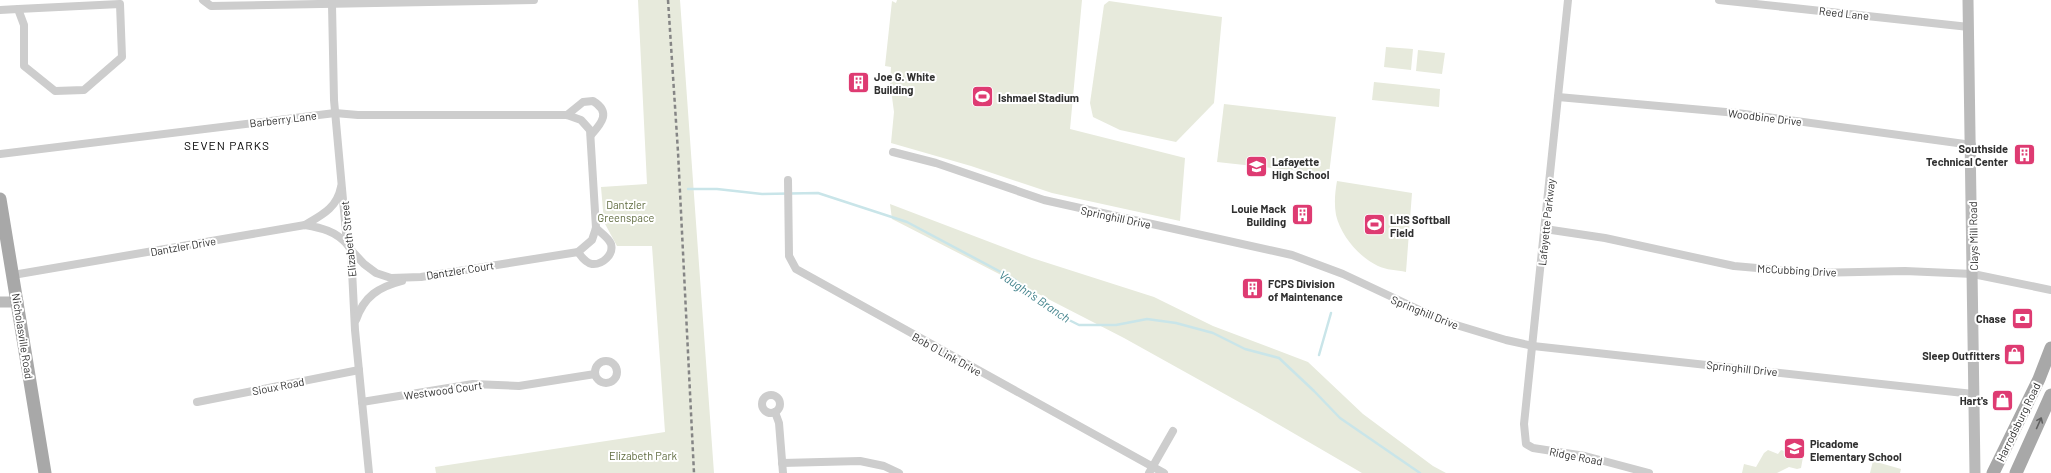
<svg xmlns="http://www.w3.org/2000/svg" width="2051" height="473" viewBox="0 0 2051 473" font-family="Barlow,sans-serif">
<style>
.green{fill:#e7eadc}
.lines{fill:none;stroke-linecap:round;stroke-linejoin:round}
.stream{stroke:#c9e5e9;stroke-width:2.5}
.street{stroke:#cdcdcd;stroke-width:8}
.secondary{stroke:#bababa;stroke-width:11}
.primary{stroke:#a8a8a8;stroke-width:13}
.rail{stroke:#858585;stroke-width:2.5;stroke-dasharray:4 3;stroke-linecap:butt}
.oneway{stroke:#606060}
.labels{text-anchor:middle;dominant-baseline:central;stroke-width:4;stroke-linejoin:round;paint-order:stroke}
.street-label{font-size:11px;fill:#303030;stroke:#fff}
.poi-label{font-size:11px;font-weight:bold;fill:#303030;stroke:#fff;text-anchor:start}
.park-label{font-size:11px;fill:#5f6b3f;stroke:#fff}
.neighbourhood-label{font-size:12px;letter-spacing:1px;fill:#000;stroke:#fff}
.water-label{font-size:12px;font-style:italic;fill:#3f808a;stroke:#fff}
</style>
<rect width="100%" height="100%" fill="#fff"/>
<g class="green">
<path d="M638 0H680L714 473H436L435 467 665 432 652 246H617L604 222 601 187 647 184Z"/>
<path d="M897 0H1082L1070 129 1185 158 1180 221 1052 193 971 166 891 143 894 112 890 82 891 67 885 66 892 1 896 3Z"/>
<path d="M1109 1 1222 17 1214 103 1176 142 1120 130 1093 117 1090 103 1104 5Z"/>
<path d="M1386 47 1413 49 1411 70 1384 67Z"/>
<path d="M1418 50 1445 53 1442 74 1416 71Z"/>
<path d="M1374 82 1440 89 1439 107 1372 100Z"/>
<path d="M1224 104 1336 117 1329 174 1217 162Z"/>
<path d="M1337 181 1412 193 1406 272C1397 270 1386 270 1378 266 1359 257 1341 236 1336 215 1334 204 1335 192 1337 181Z"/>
<path d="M890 204 1032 258 1154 297 1213 326 1308 362 1363 414 1433 466 1446 473H1362L1257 412 1124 338 892 219Z"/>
<path d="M1768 450 1778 454 1781 450 1803 457 1801 468 1797 469 1789 467 1777 473H1742L1744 464 1756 467 1764 453Z"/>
<path d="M1873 461 1901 469 1900 473H1870Z"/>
</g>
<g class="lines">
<g class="stream">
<path d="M688 189H717L762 194 818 193 907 222 1014 279 1059 315 1079 325H1116L1147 319 1176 323 1213 333 1245 349 1279 358 1314 391 1340 418 1420 473"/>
<path d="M1319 355 1331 313"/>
</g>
<g class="street">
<path d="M203 0 211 6 534 0"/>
<path d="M1568 0 1524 424 1526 444 1533 448 1585 456 1649 473"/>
<path d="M1719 0 1969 27"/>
<path d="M120 4 122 57 84 90 55 91 24 66V25L18 9Z"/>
<path d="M332 5 334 100 347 244 351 250 355 330 369 473"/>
<path d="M0 10 18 9"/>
<path d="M1558 97 1737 113 1972 145"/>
<path d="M567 115 583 102 593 101C611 112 602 123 591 135"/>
<path d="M893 152 936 163 1044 200 1292 255 1343 274 1443 321 1506 340 1533 346 1973 394"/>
<path d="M0 154 335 113 358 115H567L581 120 590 130 596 228 592 240 578 252 421 277 391 278 376 273 364 264 351 250"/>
<path d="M788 180 789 256 796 269 1164 473"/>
<path d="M305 225C322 215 337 208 341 187"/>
<path d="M1545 229 1605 238 1734 266 1813 273 1905 271 1973 274 2051 290"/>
<path d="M578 252C581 256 585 263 592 264 602 265 614 255 611 244 609 238 601 233 596 228"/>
<path d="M13 275 305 225C322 228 335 231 347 244"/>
<path d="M356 320C364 296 379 287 402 281"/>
<circle cx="606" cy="372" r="11"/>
<circle cx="771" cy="404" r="9"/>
<path d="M197 402 359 370"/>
<path d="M362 402 473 384 519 386 595 374"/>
<path d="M775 412 779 423 783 473"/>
<path d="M782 463 860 461 884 466 899 473"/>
<path d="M1149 473 1173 431"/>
</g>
<g class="secondary">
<path d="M1968 0 1975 473"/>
<path d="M0 302H18"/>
</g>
<g class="primary">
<path d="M0 199 45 473"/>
<path d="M1993 473 2039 379 2051 348"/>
<path d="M2016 473 2051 395"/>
</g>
<path class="rail" d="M668 0 678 152 694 473"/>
</g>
<defs><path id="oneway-shaft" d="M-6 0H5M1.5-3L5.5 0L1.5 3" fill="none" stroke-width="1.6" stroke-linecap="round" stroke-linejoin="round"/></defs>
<use class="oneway" href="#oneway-shaft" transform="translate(2039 423) rotate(-66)"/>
<defs>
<symbol id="building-square" viewBox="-11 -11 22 22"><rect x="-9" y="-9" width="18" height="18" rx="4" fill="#de3b72" stroke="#fff"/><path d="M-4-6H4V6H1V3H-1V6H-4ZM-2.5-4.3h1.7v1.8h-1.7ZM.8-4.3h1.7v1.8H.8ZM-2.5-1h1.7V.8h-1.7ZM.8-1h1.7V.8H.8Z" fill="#fff"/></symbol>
<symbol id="stadium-square" viewBox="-11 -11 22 22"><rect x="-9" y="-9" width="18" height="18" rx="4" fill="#de3b72" stroke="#fff"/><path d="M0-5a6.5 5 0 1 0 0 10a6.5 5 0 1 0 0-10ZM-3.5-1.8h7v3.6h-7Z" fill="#fff"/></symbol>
<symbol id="school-square" viewBox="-11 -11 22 22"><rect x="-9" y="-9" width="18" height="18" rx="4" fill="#de3b72" stroke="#fff"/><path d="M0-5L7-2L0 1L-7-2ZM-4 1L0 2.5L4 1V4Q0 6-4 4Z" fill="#fff"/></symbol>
<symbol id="bank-square" viewBox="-11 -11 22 22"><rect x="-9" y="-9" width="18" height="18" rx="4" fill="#de3b72" stroke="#fff"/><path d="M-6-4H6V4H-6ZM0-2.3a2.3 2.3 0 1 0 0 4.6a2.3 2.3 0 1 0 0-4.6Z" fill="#fff"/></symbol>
<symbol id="shop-square" viewBox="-11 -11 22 22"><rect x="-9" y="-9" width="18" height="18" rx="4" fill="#de3b72" stroke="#fff"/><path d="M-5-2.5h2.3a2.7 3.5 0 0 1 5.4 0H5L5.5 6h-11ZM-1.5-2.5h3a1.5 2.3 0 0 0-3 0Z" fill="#fff"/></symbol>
</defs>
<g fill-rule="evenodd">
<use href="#building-square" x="846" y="70" width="25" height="25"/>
<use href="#stadium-square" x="970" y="84" width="25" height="25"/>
<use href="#building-square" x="2012" y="142" width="25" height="25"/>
<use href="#school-square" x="1244" y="154" width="25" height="25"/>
<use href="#building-square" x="1290" y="202" width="25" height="25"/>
<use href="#stadium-square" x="1362" y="212" width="25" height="25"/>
<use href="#building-square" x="1240" y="276" width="25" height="25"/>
<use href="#bank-square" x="2010" y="306" width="25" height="25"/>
<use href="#shop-square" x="2002" y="342" width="25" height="25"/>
<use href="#shop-square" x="1990" y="388" width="25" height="25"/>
<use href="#school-square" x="1782" y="436" width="25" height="25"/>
</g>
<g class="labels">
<g class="street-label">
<text transform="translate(1844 13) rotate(6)">Reed Lane</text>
<text transform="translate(1765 117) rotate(7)">Woodbine Drive</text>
<text transform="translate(283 119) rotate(-7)">Barberry Lane</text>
<text transform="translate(1116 217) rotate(12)">Springhill Drive</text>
<text transform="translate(1546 222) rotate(-84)">Lafayette Parkway</text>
<text transform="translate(1973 236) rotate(-91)">Clays Mill Road</text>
<text transform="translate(348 239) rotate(-96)">Elizabeth Street</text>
<text transform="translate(183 246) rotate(-10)">Dantzler Drive</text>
<text transform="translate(460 270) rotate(-9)">Dantzler Court</text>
<text transform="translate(1797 270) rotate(3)">McCubbing Drive</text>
<text transform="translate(1425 312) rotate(22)">Springhill Drive</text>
<text transform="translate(23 336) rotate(81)">Nicholasville Road</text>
<text transform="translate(947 354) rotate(29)">Bob O Link Drive</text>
<text transform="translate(1742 368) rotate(6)">Springhill Drive</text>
<text transform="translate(278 386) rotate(-11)">Sioux Road</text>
<text transform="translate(443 390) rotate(-8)">Westwood Court</text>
<text transform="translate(2018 422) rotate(-64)">Harrodsburg Road</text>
<text transform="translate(1576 456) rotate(11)">Ridge Road</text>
</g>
<g class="poi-label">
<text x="874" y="76">Joe G. White<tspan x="874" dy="13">Building</tspan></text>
<text x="998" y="97">Ishmael Stadium</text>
<text x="2008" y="148" text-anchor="end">Southside<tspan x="2008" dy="13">Technical Center</tspan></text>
<text x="1272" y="161">Lafayette<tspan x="1272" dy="13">High School</tspan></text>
<text x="1286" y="208" text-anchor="end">Louie Mack<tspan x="1286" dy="13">Building</tspan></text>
<text x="1390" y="219">LHS Softball<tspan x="1390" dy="13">Field</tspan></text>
<text x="1268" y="283">FCPS Division<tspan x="1268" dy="13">of Maintenance</tspan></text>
<text x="2006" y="318" text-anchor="end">Chase</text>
<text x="2000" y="355" text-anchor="end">Sleep Outfitters</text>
<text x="1988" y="400" text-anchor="end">Hart's</text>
<text x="1810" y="443">Picadome<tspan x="1810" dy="13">Elementary School</tspan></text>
</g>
<g class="park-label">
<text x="626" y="204">Dantzler<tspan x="626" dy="13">Greenspace</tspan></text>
<text x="643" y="455">Elizabeth Park</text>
</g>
<g class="neighbourhood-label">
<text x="227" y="145">SEVEN PARKS</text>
</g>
<g class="water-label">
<text transform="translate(1035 296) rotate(34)">Vaughn's Branch</text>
</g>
</g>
</svg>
